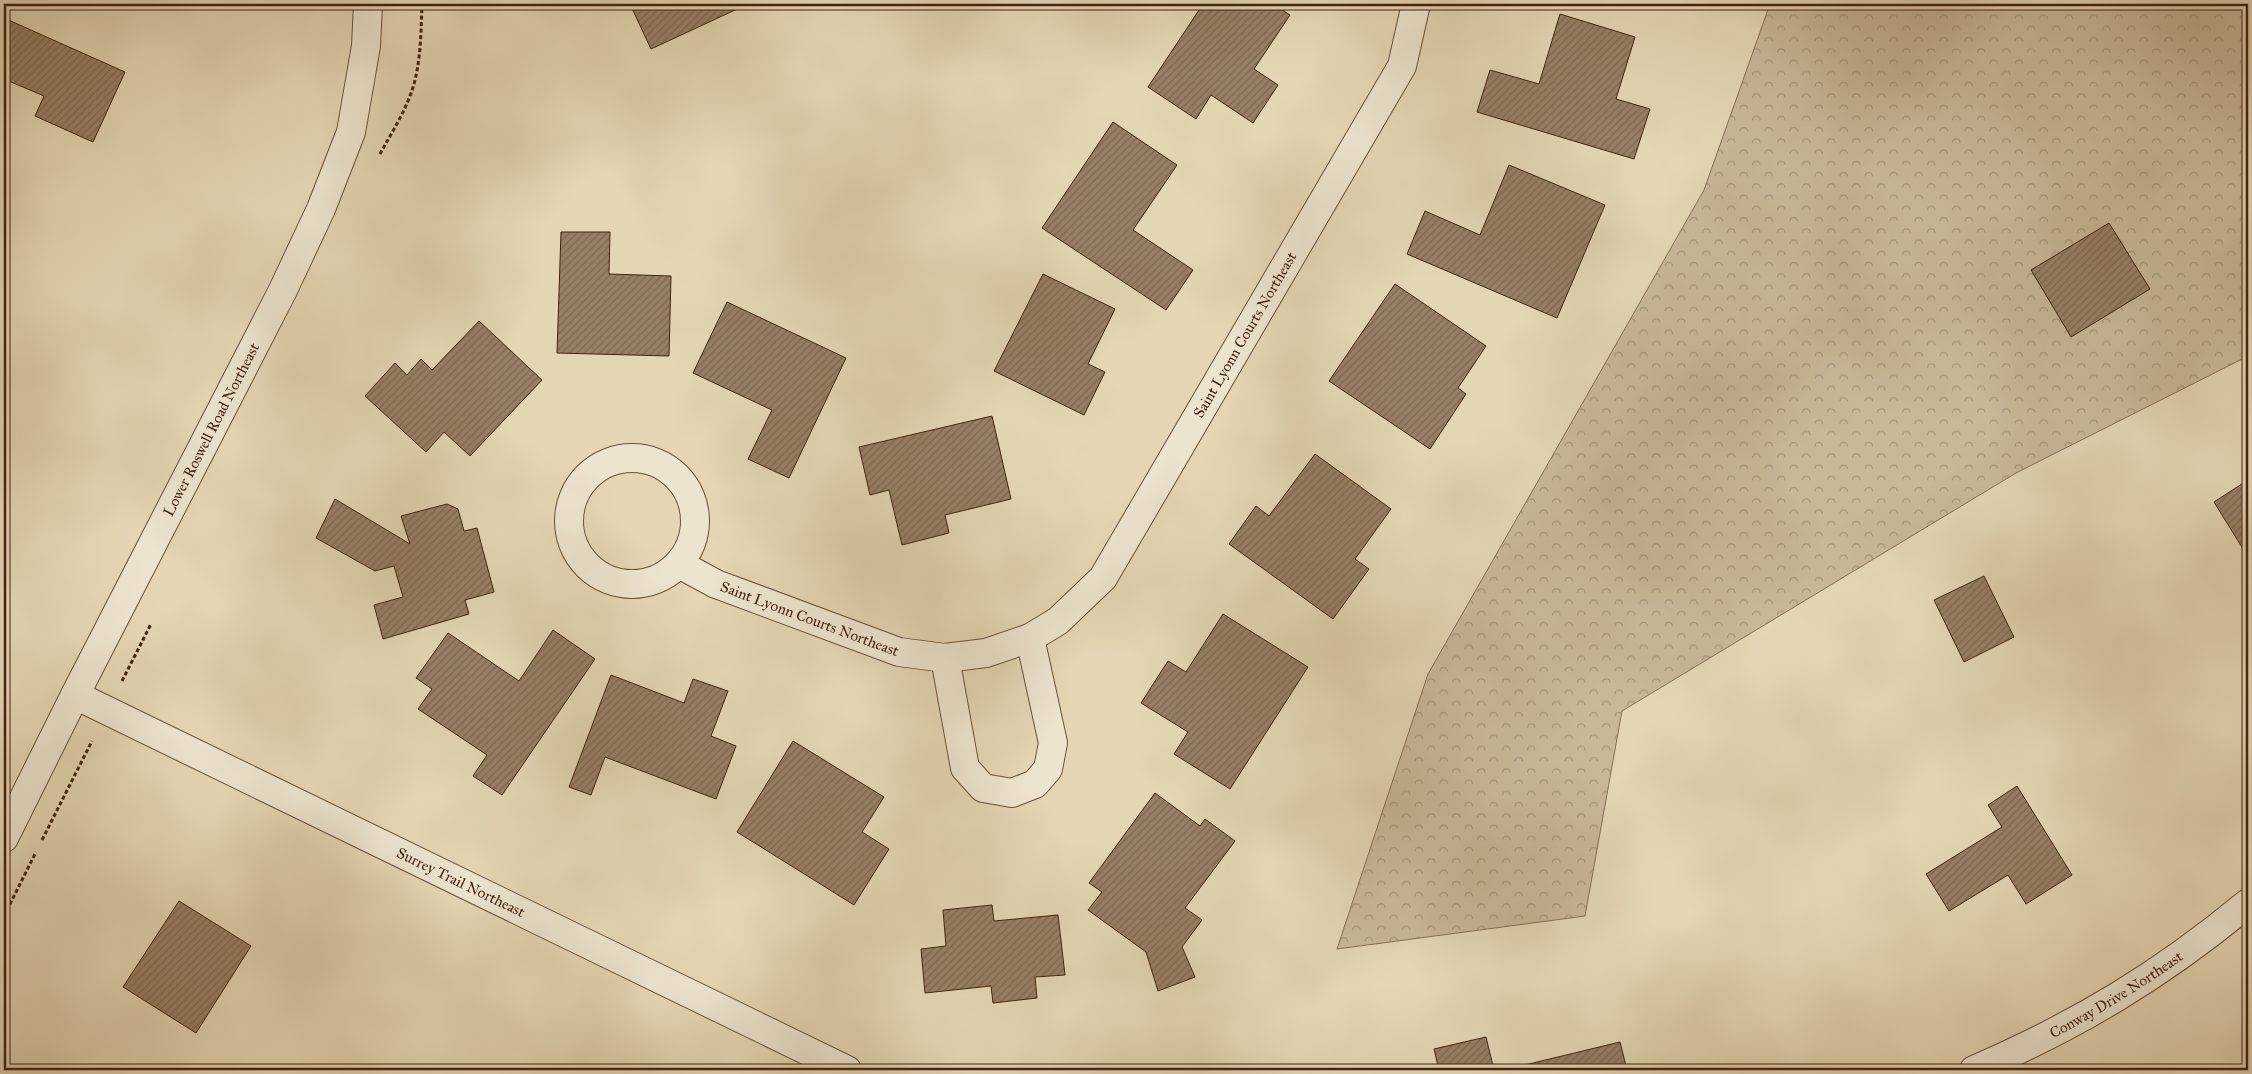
<svg xmlns="http://www.w3.org/2000/svg" width="2252" height="1074" viewBox="0 0 2252 1074" font-family="'IM FELL Great Primer',serif">
<style>
.forest{fill:url(#forest-crowns);stroke:#846e53}
.building{fill:url(#building-hatch);stroke:#41230e}
.lines{fill:none;stroke-linecap:round;stroke-linejoin:round}
.minor-casing{stroke:#6a5038;stroke-width:30}
.path{stroke:#41230e;stroke-width:3;stroke-dasharray:4 2.5;stroke-linecap:butt}
.minor{stroke:#ede4ce;stroke-width:28}
.labels{text-anchor:middle;dominant-baseline:central;stroke-width:4.5;stroke-linejoin:round;paint-order:stroke}
.street-label{font-size:15px;fill:#41230e;stroke:#ede4ce}
</style>
<defs>
<pattern id="forest-crowns" width="20" height="18" patternUnits="userSpaceOnUse" patternTransform="scale(1.25)"><rect width="20" height="18" fill="#c8b898"/><path d="M2 6a3 3 0 1 1 6 0M12 15a3 3 0 1 1 6 0" fill="none" stroke="#a4957a"/></pattern>
<pattern id="building-hatch" width="6" height="6" patternUnits="userSpaceOnUse" patternTransform="scale(1.25)"><rect width="6" height="6" fill="#968064"/><path d="M-1 1l2-2M0 6l6-6M5 7l2-2" fill="none" stroke="#7c6851"/></pattern>
</defs>
<rect width="100%" height="100%" fill="#e4d6b4"/>
<filter id="stains"><feTurbulence type="fractalNoise" baseFrequency=".004" numOctaves="4"/><feColorMatrix values="0 0 0 0 .2 0 0 0 0 .09 0 0 0 0 .02 0 0 0 .5 -.17"/></filter>
<radialGradient id="worn" r=".72"><stop offset=".6" stop-color="#630" stop-opacity="0"/><stop offset="1" stop-color="#630" stop-opacity=".3"/></radialGradient>
<path class="forest" d="M1770 4H2248V356L2016 473 1622 711 1585 916 1337 949 1428 674 1704 190Z"/>
<g class="building">
<path d="M630 4H748L651 49Z"/>
<path d="M1203 4H1273L1290 15 1254 69 1278 85 1253 123 1211 95 1196 119 1148 87Z"/>
<path d="M1560 14 1635 37 1616 99 1650 109 1634 159 1477 112 1490 70 1539 84Z"/>
<path d="M4 18 125 72 93 142 35 116 44 96 4 79Z"/>
<path d="M1113 122 1177 165 1133 230 1193 270 1166 310 1042 228Z"/>
<path d="M1509 165 1605 205 1557 318 1407 254 1425 211 1480 235Z"/>
<path d="M2109 223 2150 289 2071 337 2031 270Z"/>
<path d="M561 232H610L609 274 671 276 669 356 557 353Z"/>
<path d="M1043 274 1115 309 1088 364 1105 372 1084 415 994 371Z"/>
<path d="M1395 284 1486 346 1458 388 1466 394 1430 449 1329 381Z"/>
<path d="M727 302 846 358 789 478 748 459 772 410 693 373Z"/>
<path d="M479 321 542 380 470 456 444 432 426 452 365 396 395 363 407 375 421 359 432 370Z"/>
<path d="M992 416 1011 499 945 515 949 533 902 545 889 490 870 495 859 447Z"/>
<path d="M1315 454 1391 509 1355 559 1369 569 1333 619 1229 544 1256 506 1269 516Z"/>
<path d="M2248 480V557L2214 502Z"/>
<path d="M335 499 410 544 401 516 447 504 458 509 464 531 477 528 494 592 465 600 469 614 383 639 374 605 403 597 394 566 375 571 316 538Z"/>
<path d="M1984 576 2014 637 1964 662 1934 600Z"/>
<path d="M1223 614 1308 667 1230 789 1174 754 1188 732 1141 703 1168 661 1186 672Z"/>
<path d="M553 630 595 659 502 795 473 776 487 755 418 709 432 689 416 678 448 633 519 681Z"/>
<path d="M611 675 684 703 693 679 728 691 711 736 736 746 716 799 605 757 591 795 569 787Z"/>
<path d="M793 741 884 797 862 832 889 849 854 905 737 832Z"/>
<path d="M2017 786 2072 875 2026 904 2008 875 1949 911 1926 874 2002 827 1988 805Z"/>
<path d="M1155 793 1200 826 1205 819 1235 841 1185 908 1202 920 1182 947 1195 977 1158 991 1146 952 1088 910 1102 892 1089 883Z"/>
<path d="M179 901 251 946 196 1033 123 987Z"/>
<path d="M992 905 994 921 1058 915 1065 975 1035 977 1037 998 993 1003 991 986 925 993 921 949 946 946 943 910Z"/>
<path d="M1486 1037 1494 1070H1439L1434 1049Z"/>
<path d="M1620 1042 1627 1070H1504Z"/>
</g>
<g class="lines">
<defs>
<g id="minor">
<circle cx="632" cy="521" r="63"/>
<path id="s1" d="M679 564 716 584 899 652 945 658 986 653 1030 638 1058 621 1103 578 1402 66 1416 4"/>
<path d="M945 658 965 768 983 788 1012 793 1035 784 1048 769 1053 743 1030 638"/>
<path id="s2" d="M75 695 847 1070"/>
<path id="s3" d="M4 838 75 695 283 290 321 209 351 132 366 46 368 4"/>
<path id="s4" d="M1974 1070C2078 1025 2161 975 2248 903"/>
</g>
</defs>
<use href="#minor" class="minor-casing"/>
<g class="path">
<path d="M380 154C392 132 407 109 414 84 421 58 421 31 422 4"/>
<path d="M122 681 151 624"/>
<path d="M42 840 92 741"/>
<path d="M4 916 36 852"/>
</g>
<use href="#minor" class="minor"/>
</g>
<g class="labels">
<g class="street-label">
<text stroke="none"><textPath href="#s1" startOffset="748">Saint Lyonn Courts Northeast</textPath></text>
<text stroke="none"><textPath href="#s3" startOffset="458">Lower Roswell Road Northeast</textPath></text>
<text stroke="none"><textPath href="#s1" startOffset="142">Saint Lyonn Courts Northeast</textPath></text>
<text stroke="none"><textPath href="#s2" startOffset="429">Surrey Trail Northeast</textPath></text>
<text stroke="none"><textPath href="#s4" startOffset="161">Conway Drive Northeast</textPath></text>
</g>
</g>
<rect width="2252" height="1074" fill="none" stroke="#e4d6b4" stroke-width="20"/>
<rect x="5" y="5" width="2242" height="1064" fill="none" stroke="#41230e" stroke-width="2.5"/>
<rect x="10" y="10" width="2232" height="1054" fill="none" stroke="#41230e"/>
<rect width="100%" height="100%" filter="url(#stains)"/>
<rect width="100%" height="100%" fill="url(#worn)"/>
</svg>
